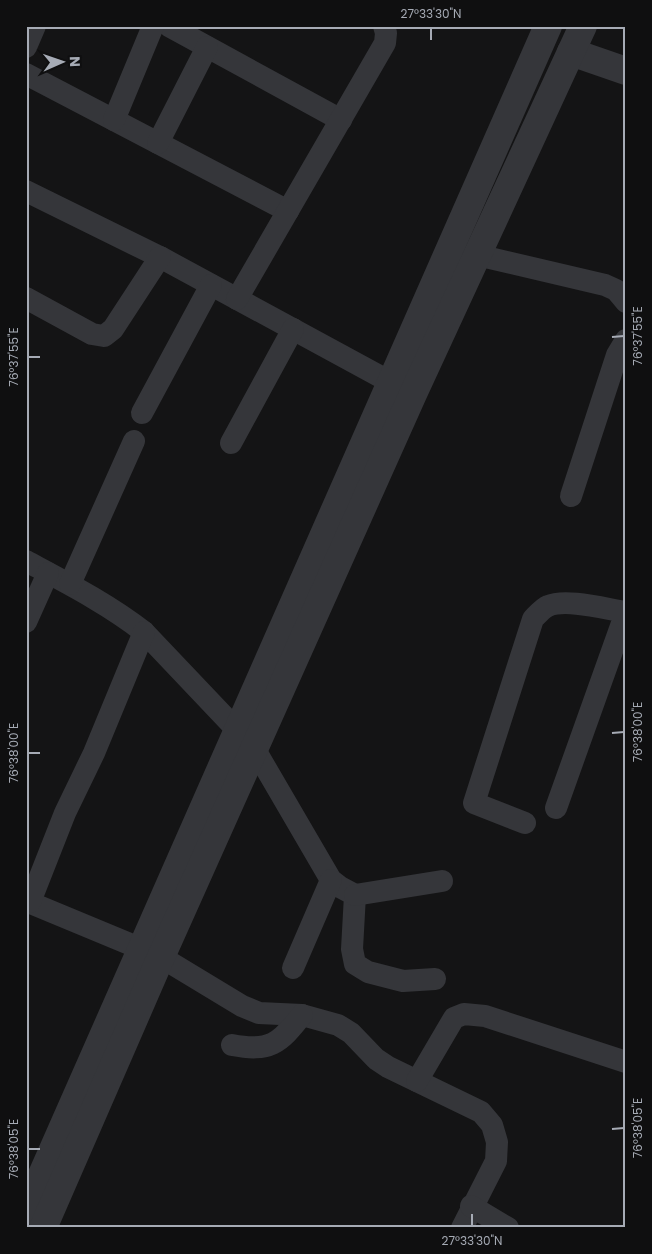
<svg xmlns="http://www.w3.org/2000/svg" width="652" height="1254" viewBox="0 0 652 1254" font-family="Poppins,sans-serif">
<style>
.lines{fill:none;stroke-linecap:round;stroke-linejoin:round}
.minor{stroke:#35363a;stroke-width:22}
.tertiary{stroke:#35363a;stroke-width:28}
.ticks{fill:none;stroke:#a6abb5;stroke-width:2}
.neatline{fill:none;stroke:#a6abb5;stroke-width:2}
.ticks-label{font-size:12px;text-anchor:middle;fill:#a6abb5}
</style>
<rect width="100%" height="100%" fill="#141415"/>
<g class="lines">
<g class="minor">
<path d="M169 26 341 120"/>
<path d="M26 47 35 26"/>
<path d="M26 74 288 211"/>
<path d="M114 120 153 26"/>
<path d="M158 143 207 47"/>
<path d="M26 191 160 257 405 390"/>
<path d="M477 255 605 285 616 290 626 302"/>
<path d="M26 298 92 334 104 336 113 329 160 257"/>
<path d="M237 299 385 43 386 33 384 26"/>
<path d="M142 413 211 285"/>
<path d="M231 443 293 329"/>
<path d="M571 496 617 355 626 340"/>
<path d="M26 561C67 583 108 604 144 632L254 748 331 880 340 887 355 895 352 949 355 964 368 972 403 981 435 979"/>
<path d="M70 584 134 441"/>
<path d="M26 622 48 573"/>
<path d="M525 823 474 803 533 619C537 615 543 608 548 606 566 598 606 609 626 612L556 808"/>
<path d="M355 895 442 881"/>
<path d="M26 901 161 957 242 1006 259 1013 302 1015 338 1025 351 1033 376 1059 388 1067 481 1112 492 1125 497 1142 496 1161 462 1228"/>
<path d="M30 902 65 813 94 753 144 632"/>
<path d="M293 968 331 880"/>
<path d="M232 1045C270 1052 279 1044 302 1015"/>
<path d="M417 1081 454 1018 464 1014 485 1016 626 1062"/>
<path d="M471 1206 508 1228"/>
</g>
<g class="tertiary">
<path d="M571 52 626 71"/>
<path d="M26 1211 548 26"/>
<path d="M43 1228 161 957 413 394 583 26"/>
</g>
</g>
<path class="ticks" d="M431 28V40M612 337 624 336M28 357H40M612 733 624 732M28 753H40M612 1129 624 1128M28 1149H40M472 1214V1226"/>
<rect width="652" height="1254" fill="none" stroke="#0f0f10" stroke-width="55"/>
<g transform="translate(62 62) rotate(88)" stroke="#0f0f10" stroke-width="4" paint-order="stroke">
<path d="M0-4L9 19L0 12L-9 19Z" fill="#a6abb5"/>
<text y="-8" font-size="14" font-weight="bold" text-anchor="middle" fill="#a6abb5">N</text>
</g>
<rect x="28" y="28" width="596" height="1198" class="neatline"/>
<g class="ticks-label">
<text x="431" y="18">27°33'30"N</text>
<text transform="translate(638 336) rotate(-90)" y="4">76°37'55"E</text>
<text transform="translate(14 357) rotate(-90)" y="4">76°37'55"E</text>
<text transform="translate(638 732) rotate(-90)" y="4">76°38'00"E</text>
<text transform="translate(14 753) rotate(-90)" y="4">76°38'00"E</text>
<text transform="translate(638 1128) rotate(-90)" y="4">76°38'05"E</text>
<text transform="translate(14 1149) rotate(-90)" y="4">76°38'05"E</text>
<text x="472" y="1245">27°33'30"N</text>
</g>
</svg>
